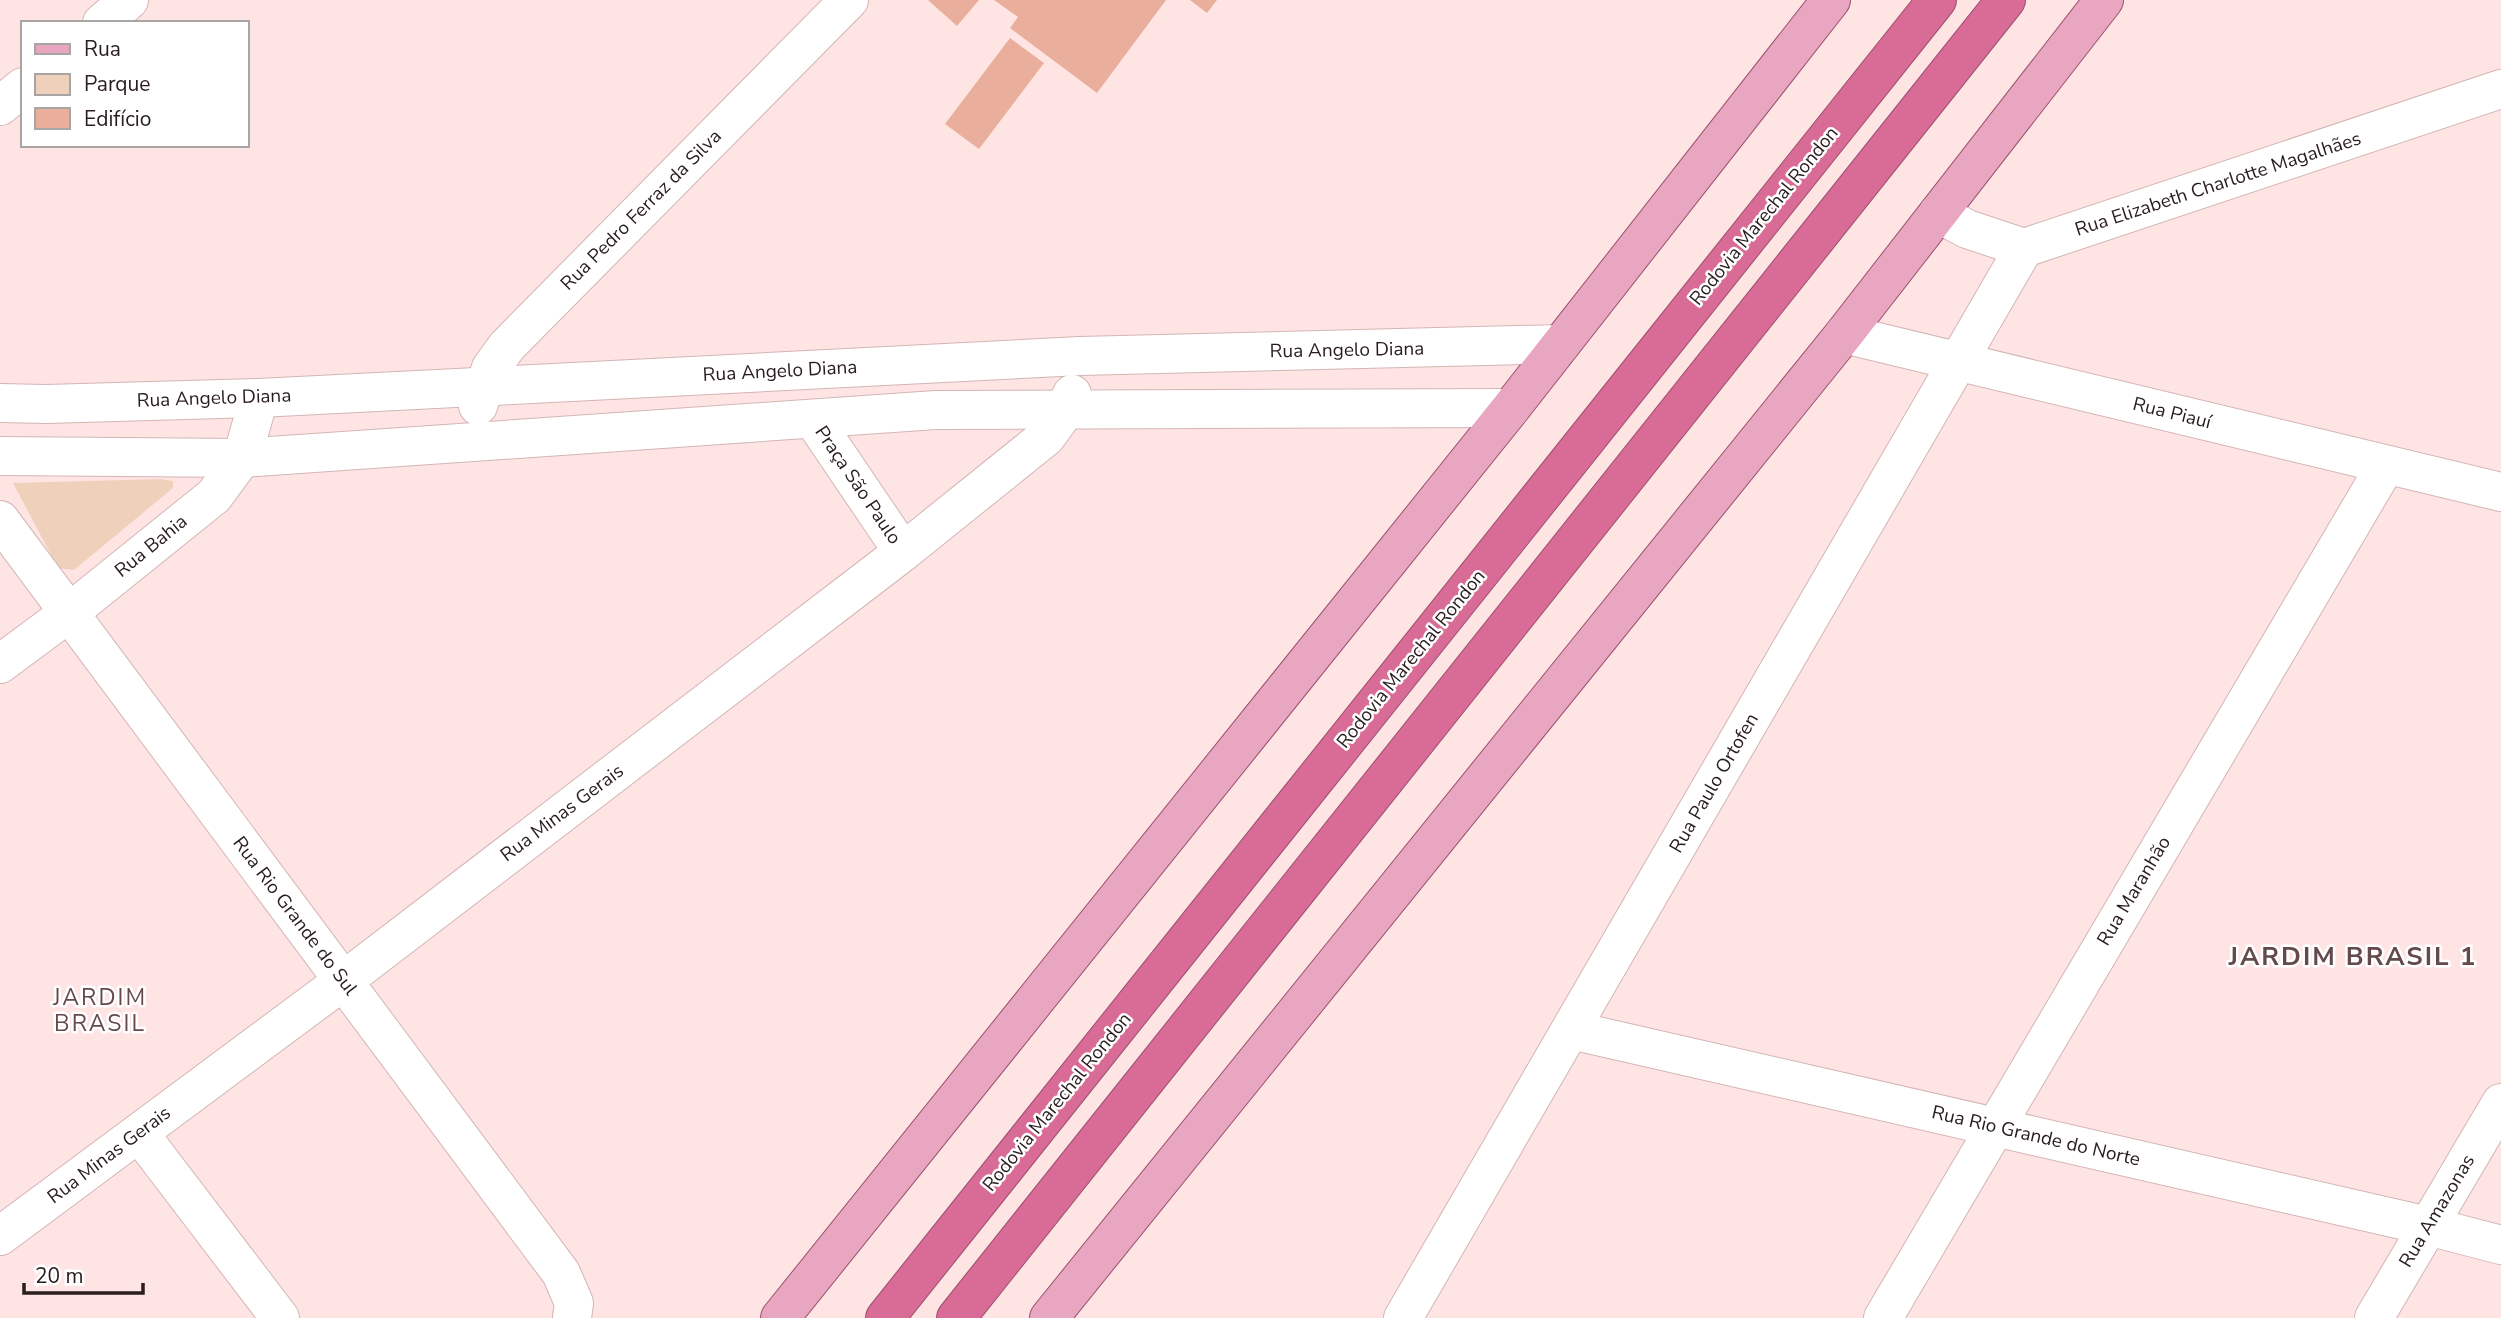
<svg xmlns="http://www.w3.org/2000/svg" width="2501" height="1318" viewBox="0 0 2501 1318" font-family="'Nunito Sans',sans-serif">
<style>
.green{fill:#efd1bb}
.building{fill:#e9ae9c}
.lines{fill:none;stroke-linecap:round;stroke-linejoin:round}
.minor-casing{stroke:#d4b5b5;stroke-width:40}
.major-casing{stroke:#9b506d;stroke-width:40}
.highway-casing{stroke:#9b506d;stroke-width:40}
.minor{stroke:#fff;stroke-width:38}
.major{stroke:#e8a6c1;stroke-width:38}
.highway{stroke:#d96b97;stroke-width:38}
.labels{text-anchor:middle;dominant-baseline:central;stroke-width:5;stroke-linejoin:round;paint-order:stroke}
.street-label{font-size:19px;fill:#291d1e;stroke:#fff}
.quarter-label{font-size:23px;letter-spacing:2px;fill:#654a4b;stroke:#fff}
.district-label{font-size:26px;font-weight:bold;letter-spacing:2px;fill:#654a4b;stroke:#fff}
</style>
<rect width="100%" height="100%" fill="#ffe4e4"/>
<path class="green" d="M161 479 173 481V488L74 570 58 568 13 483Z"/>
<g class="building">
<path d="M928 0H979L957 26Z"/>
<path d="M994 0H1166L1097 93 1010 28 1018 17Z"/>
<path d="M1190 0H1217L1207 13Z"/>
<path d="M1010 38 1044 63 979 149 945 124Z"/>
</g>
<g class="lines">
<defs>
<g id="minor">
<path d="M102 23 129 0"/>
<path d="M0 106 23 87"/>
<path d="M1938 213 1967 229 2024 248 2501 89"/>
<path d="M1844 334 2501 492"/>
<path d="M0 403 46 404 259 398 1080 356 1561 344"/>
<path d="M478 406 491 368 507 346 849 0"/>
<path d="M813 419 903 552"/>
<path d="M0 456 242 458 936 410 1511 408"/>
<path d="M0 520 561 1273 574 1303 572 1318"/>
<path d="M0 664 70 612 214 496 242 458 259 398"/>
<path d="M1571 1030 2428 1226 2501 1245"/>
<path d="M139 1133 280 1318"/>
<path d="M0 1236 343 981 903 552 1046 437 1065 411 1072 394"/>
<path d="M1403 1318 2024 248"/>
<path d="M1883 1318 2386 465"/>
<path d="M2374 1318 2501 1103"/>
</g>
<g id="major">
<path d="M780 1318 1511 408 1831 0"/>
<path d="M1049 1318 1844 334 2104 0"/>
</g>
<g id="highway">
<path d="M885 1318 1937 0"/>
<path d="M956 1318 2006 0"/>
</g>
</defs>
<use href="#minor" class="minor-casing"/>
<use href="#major" class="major-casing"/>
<use href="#highway" class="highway-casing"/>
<use href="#minor" class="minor"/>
<use href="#major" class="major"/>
<use href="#highway" class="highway"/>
</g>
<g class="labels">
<g class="street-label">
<text transform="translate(2218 184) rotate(-18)">Rua Elizabeth Charlotte Magalhães</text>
<text transform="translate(641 210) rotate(-45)">Rua Pedro Ferraz da Silva</text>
<text transform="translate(1764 216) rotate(-51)">Rodovia Marechal Rondon</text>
<text transform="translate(1347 350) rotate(-1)">Rua Angelo Diana</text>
<text transform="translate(780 371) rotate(-3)">Rua Angelo Diana</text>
<text transform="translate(214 398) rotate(-2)">Rua Angelo Diana</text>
<text transform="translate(2172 413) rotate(14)">Rua Piauí</text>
<text transform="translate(858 485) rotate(56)">Praça São Paulo</text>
<text transform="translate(151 546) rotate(-39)">Rua Bahia</text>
<text transform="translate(1411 659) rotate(-51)">Rodovia Marechal Rondon</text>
<text transform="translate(1714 783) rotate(-60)">Rua Paulo Ortofen</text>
<text transform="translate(562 813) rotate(-37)">Rua Minas Gerais</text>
<text transform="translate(2134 891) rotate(-59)">Rua Maranhão</text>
<text transform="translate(295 916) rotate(53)">Rua Rio Grande do Sul</text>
<text transform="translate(1057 1102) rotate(-51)">Rodovia Marechal Rondon</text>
<text transform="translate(2036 1136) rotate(13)">Rua Rio Grande do Norte</text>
<text transform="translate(109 1155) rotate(-37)">Rua Minas Gerais</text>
<text transform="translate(2437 1211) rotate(-59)">Rua Amazonas</text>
</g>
<g class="quarter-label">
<text x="100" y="997">JARDIM<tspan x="100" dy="26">BRASIL</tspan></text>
</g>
<g class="district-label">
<text x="2353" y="956">JARDIM BRASIL 1</text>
</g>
</g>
<rect x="21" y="21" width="228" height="126" fill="#ffffff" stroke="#a9a5a5" stroke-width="2"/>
<rect x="35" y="44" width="35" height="10" fill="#e8a6c1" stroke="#a9a5a5" stroke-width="2"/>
<text x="84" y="56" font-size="21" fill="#291d1e">Rua</text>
<rect x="35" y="74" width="35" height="21" fill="#efd1bb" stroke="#a9a5a5" stroke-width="2"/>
<text x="84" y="91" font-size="21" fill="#291d1e">Parque</text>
<rect x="35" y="108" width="35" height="21" fill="#e9ae9c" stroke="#a9a5a5" stroke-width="2"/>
<text x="84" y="126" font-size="21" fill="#291d1e">Edifício</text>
<path d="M24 1283v10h119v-10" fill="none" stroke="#291d1e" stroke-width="3.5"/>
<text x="35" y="1283" font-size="21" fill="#291d1e" stroke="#ffffff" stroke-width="5" paint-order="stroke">20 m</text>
</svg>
